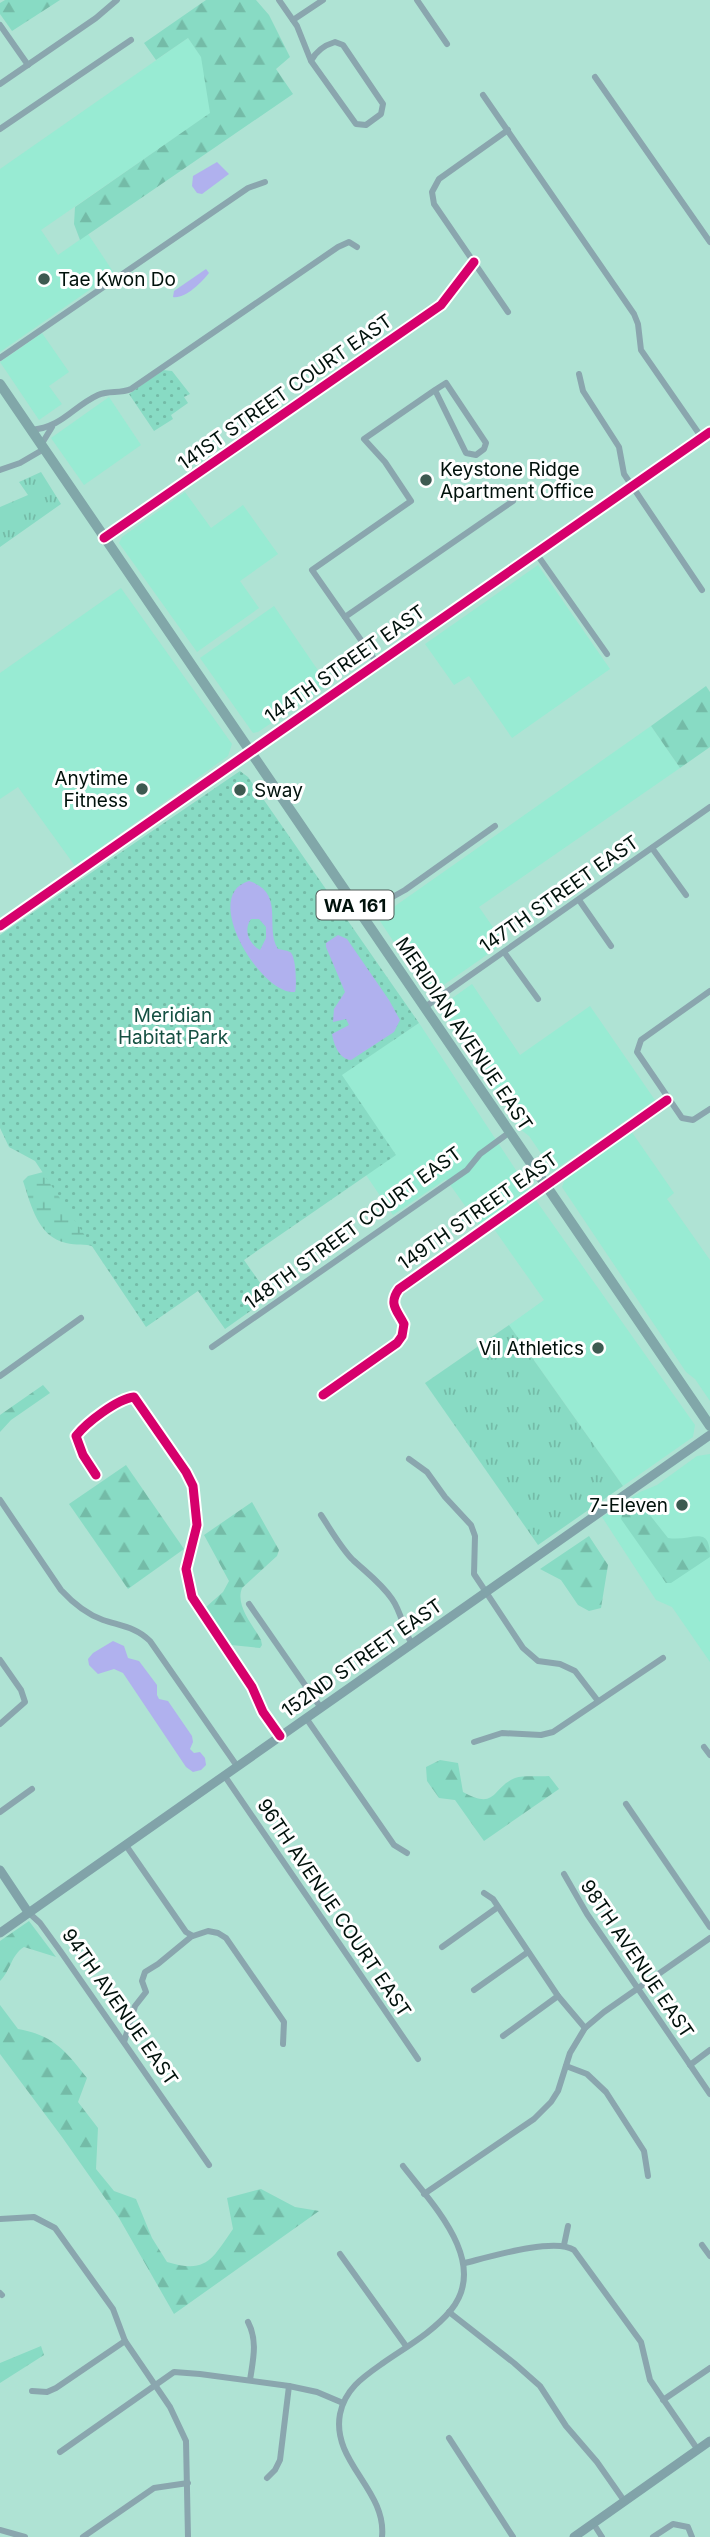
<svg xmlns="http://www.w3.org/2000/svg" width="710" height="2537" viewBox="0 0 710 2537" font-family="Inter,sans-serif">
<style>
.built{fill:#98ebd3}
.grass{fill:url(#grass-tufts)}
.forest{fill:url(#forest-firs)}
.wetland{fill:url(#wetland-marsh)}
.park{fill:url(#park-dots)}
.water{fill:#b0b1ee;fill-rule:evenodd}
.lines{fill:none;stroke-linecap:round;stroke-linejoin:round}
.street{stroke:#8aa6ae;stroke-width:6}
.secondary{stroke:#81a3a9;stroke-width:9}
.primary{stroke:#81a7a9;stroke-width:10}
.cycleway-casing{stroke:#fff;stroke-width:13}
.cycleway{stroke:#d6006c;stroke-width:9}
.poi-dot{fill:#3d5a51;stroke:#fff;stroke-width:2.5}
.labels{text-anchor:middle;dominant-baseline:central;stroke-width:6;stroke-linejoin:round;paint-order:stroke}
.shield{fill:#fff;stroke:#4c5854;stroke-width:2}
.shield-label{font-size:18px;font-weight:bold;fill:#00110b}
.poi-label{font-size:19px;fill:#00110b;stroke:#fff;text-anchor:start}
.street-label{font-size:19px;fill:#00110b;stroke:#fff}
.park-label{font-size:19px;fill:#155042;stroke:#fff}
</style>
<defs>
<pattern id="grass-tufts" width="24" height="20" patternUnits="userSpaceOnUse" patternTransform="scale(1.75)"><rect width="24" height="20" fill="#88dbc4"/><path d="M3 7l-1-3M5 7V3M7 7l1-3M15 17l-1-3M17 17v-4M19 17l1-3" fill="none" stroke="#74bba7"/></pattern>
<pattern id="forest-firs" width="22" height="20" patternUnits="userSpaceOnUse" patternTransform="scale(1.75)"><rect width="22" height="20" fill="#88dbc4"/><path d="M5 1l3.5 6h-7zM16 11l3.5 6h-7z" fill="#74bba7"/></pattern>
<pattern id="wetland-marsh" width="20" height="14" patternUnits="userSpaceOnUse" patternTransform="scale(1.75)"><rect width="20" height="14" fill="#88dbc4"/><path d="M1 5h8M5 5V1M11 12h8M15 12V8" fill="none" stroke="#74bba7"/></pattern>
<pattern id="park-dots" width="8" height="8" patternUnits="userSpaceOnUse" patternTransform="scale(1.75)"><rect width="8" height="8" fill="#88dbc4"/><path d="M2 2h.1M6 6h.1" fill="none" stroke="#74bba7" stroke-width="1.8" stroke-linecap="round"/></pattern>
</defs>
<rect width="100%" height="100%" fill="#afe3d4"/>
<g class="built">
<path d="M188 38 231 99 41 230 58 255 88 234 114 273 0 352V169Z"/>
<path d="M42 333 69 372 49 386 62 404 39 420 0 362Z"/>
<path d="M109 397 141 445 84 485 51 438Z"/>
<path d="M185 492 211 528 243 505 278 554 240 581 259 608 197 652 119 543 122 537Z"/>
<path d="M538 565 610 669 512 738 469 676 454 685 425 644Z"/>
<path d="M121 588 232 744 228 756 75 866 18 787 0 799V673Z"/>
<path d="M274 606 328 685 258 732 253 733 200 658Z"/>
<path d="M651 726 680 768 479 907 504 943 432 993 426 991 378 918Z"/>
<path d="M472 984 520 1055 590 1006 655 1100 553 1171 529 1136 520 1129 444 1013V1004Z"/>
<path d="M419 1023 535 1199 695 1425 693 1437 623 1486 509 1325 544 1300 494 1229 485 1234 446 1179 393 1215 366 1175 395 1154 341 1075Z"/>
<path d="M631 1131 674 1193 667 1199 710 1260V1401L695 1379 686 1372 562 1187 567 1175Z"/>
<path d="M710 1454V1662L672 1607 656 1600 602 1517 640 1492 657 1485 697 1456Z"/>
</g>
<g class="grass">
<path d="M41 472 61 504 0 547V507L28 495 19 482Z"/>
<path d="M509 1325 623 1486 538 1545 425 1383Z"/>
</g>
<g class="forest">
<path d="M5 0H60L12 31 0 14V3Z"/>
<path d="M206 0H256L269 15 290 57 276 69 293 94 80 240 74 224 75 207 210 113 201 57 188 38 156 60 144 43Z"/>
<path d="M706 686 710 692V747L680 768 651 726Z"/>
<path d="M43 1385 50 1393 11 1420 0 1432V1415Z"/>
<path d="M126 1465 184 1549 128 1589 69 1504Z"/>
<path d="M252 1502 279 1550 277 1556 242 1588C235 1606 253 1625 261 1640L262 1645 260 1648 231 1645 207 1613 206 1607 223 1592 229 1581 204 1535Z"/>
<path d="M633 1504 642 1505 668 1538C692 1542 710 1523 710 1557L671 1583H666L621 1519 624 1509Z"/>
<path d="M589 1536 608 1565 601 1608 589 1611 578 1605 561 1580 540 1569Z"/>
<path d="M440 1760 458 1763 463 1792C497 1811 492 1787 515 1778 524 1775 539 1777 549 1776L559 1789 484 1841 455 1800 439 1798 427 1781 426 1767Z"/>
<path d="M29 1921 56 1957 24 1947C11 1955 11 1970 0 1981V1941Z"/>
<path d="M0 2005 18 2029C53 2035 66 2051 87 2078L78 2102 98 2128 96 2169 114 2191 136 2199 152 2238 167 2262C207 2274 212 2259 233 2229L227 2198 261 2189 295 2207 319 2211 174 2314 119 2218 62 2137 0 2054Z"/>
<path d="M41 2346 44 2355 0 2383V2363Z"/>
</g>
<path class="wetland" d="M51 1170 94 1247C85 1243 76 1246 66 1243 38 1237 31 1205 23 1181L28 1176Z"/>
<g class="park">
<path d="M163 370 172 371 190 394 184 397 188 403 171 415 173 419 154 431 129 394Z"/>
<path d="M240 771 248 777 419 1023 342 1075 396 1155 244 1260 270 1297 225 1329 198 1291 146 1327 35 1161 9 1147 0 1128V935Z"/>
</g>
<g class="water">
<path d="M217 162 229 174 202 194 197 193 192 186 193 176Z"/>
<path d="M206 269 209 273C201 283 185 299 173 297L174 291Z"/>
<path d="M249 881C286 893 264 927 278 949 282 950 286 950 290 952 296 955 297 986 295 992 262 996 199 895 249 881ZM251 919H259L266 927V938L260 950C249 944 243 930 251 919Z"/>
<path d="M338 935 347 939 389 1000 400 1020 394 1032 351 1060C339 1059 334 1045 332 1034L349 1025 346 1019 333 1022 334 1009 345 992 326 947V943Z"/>
<path d="M113 1641 124 1646 128 1658 139 1661 157 1685V1695L159 1699 168 1701 192 1736 193 1742 190 1749 194 1753 200 1752 205 1758 206 1765 201 1770 193 1772 186 1767 123 1673 114 1669 98 1674 89 1665 88 1659 93 1653Z"/>
</g>
<g class="lines">
<g class="street">
<path d="M279 0 297 26 311 61 356 124 366 125 381 114 383 104 343 45 335 42C325 45 316 51 311 61"/>
<path d="M417 0 447 44"/>
<path d="M293 20 323 0"/>
<path d="M0 25 28 65"/>
<path d="M595 77 710 242"/>
<path d="M0 84 96 18 117 0"/>
<path d="M483 95 634 314 638 324 641 350 702 438"/>
<path d="M0 129 131 40"/>
<path d="M508 130 439 179 432 192 434 204 508 312"/>
<path d="M0 358 248 188 265 182"/>
<path d="M579 374 583 391 619 447 624 474 702 590"/>
<path d="M31 430C63 427 72 407 98 395 109 390 120 394 131 389L338 247 349 242 357 247"/>
<path d="M41 445 52 427"/>
<path d="M0 470 20 463 44 449"/>
<path d="M104 538 441 305 474 262"/>
<path d="M536 553 607 654"/>
<path d="M345 617 513 501"/>
<path d="M377 663 312 570 411 501 385 462 364 439 435 390 446 383 486 443 484 449 476 455 466 453 435 390"/>
<path d="M652 848 686 895"/>
<path d="M579 900 611 946"/>
<path d="M362 914 405 890 495 826"/>
<path d="M504 952 538 999"/>
<path d="M710 991 641 1040 637 1052 682 1118 693 1120 710 1109"/>
<path d="M425 1007 710 807"/>
<path d="M212 1347 467 1170 480 1154 510 1132"/>
<path d="M0 1376 81 1318"/>
<path d="M323 1395 397 1343 402 1336 404 1324C397 1310 388 1304 399 1289L667 1100"/>
<path d="M409 1459 427 1472 445 1497 471 1525 475 1536 474 1574 523 1648 538 1661 560 1664 575 1671 598 1701"/>
<path d="M96 1475 83 1455 76 1436C86 1423 117 1399 134 1397L186 1472 193 1486 197 1525 186 1569 192 1597 252 1687 263 1712 280 1736"/>
<path d="M0 1500 61 1590C73 1603 86 1614 103 1620 121 1626 136 1627 150 1641L237 1766"/>
<path d="M321 1515C331 1530 341 1548 353 1560 367 1573 381 1583 392 1599 402 1613 403 1630 412 1644"/>
<path d="M249 1604 321 1708"/>
<path d="M0 1660 21 1690 25 1702 0 1724"/>
<path d="M306 1718 394 1845 407 1853"/>
<path d="M474 1742 502 1733 541 1735 553 1732 663 1658"/>
<path d="M704 1747 710 1755"/>
<path d="M224 1775 418 2059"/>
<path d="M626 1804 710 1927"/>
<path d="M0 1812 32 1789"/>
<path d="M125 1844 186 1932 193 1936 208 1931 218 1933 226 1938 284 2022 283 2044"/>
<path d="M564 1874 587 1914 710 2094"/>
<path d="M484 1893 493 1899 558 1996 585 2028"/>
<path d="M28 1912 40 1923 61 1952 209 2165"/>
<path d="M442 1947 498 1907"/>
<path d="M474 1990 528 1952"/>
<path d="M503 2036 558 1996"/>
<path d="M124 2042 135 2006 146 1992 142 1981 145 1972 158 1964 192 1936"/>
<path d="M690 2065 710 2050"/>
<path d="M566 2066 587 2074 606 2092 644 2151 648 2176"/>
<path d="M424 2194 534 2119 551 2102 558 2091 570 2053 585 2028 604 2012 710 1938"/>
<path d="M0 2219 34 2217 55 2228 113 2309 125 2341 170 2407 186 2441 188 2537"/>
<path d="M564 2245 568 2226"/>
<path d="M702 2245 710 2256"/>
<path d="M340 2254 406 2346"/>
<path d="M465 2263C489 2257 555 2237 574 2250L641 2342 650 2380 698 2450"/>
<path d="M0 2293 2 2295"/>
<path d="M449 2312 514 2363 540 2386 566 2426 597 2462 625 2502"/>
<path d="M248 2322C258 2341 253 2360 250 2380"/>
<path d="M32 2391 47 2392 56 2388 125 2341"/>
<path d="M663 2400 710 2368"/>
<path d="M449 2438 513 2537"/>
<path d="M60 2452 174 2372 200 2374 289 2386 317 2392 343 2403"/>
<path d="M267 2478 275 2470 280 2460 289 2386"/>
<path d="M593 2523 602 2537"/>
<path d="M0 2530 25 2537"/>
<path d="M83 2537 154 2488 188 2483"/>
<path d="M382 2537C387 2490 331 2462 340 2414 345 2389 363 2377 383 2363 406 2347 433 2332 451 2310 490 2262 432 2204 403 2166"/>
<path d="M653 2537 673 2524 688 2527 692 2537"/>
</g>
<g class="secondary">
<path d="M0 926 710 432"/>
<path d="M0 1870 28 1912"/>
<path d="M0 1933 710 1435"/>
<path d="M574 2537 710 2441"/>
</g>
<path class="primary" d="M0 384 710 1426"/>
<defs>
<g id="cycleway">
<path d="M104 538 441 305 474 262"/>
<path d="M0 926 710 432"/>
<path d="M323 1395 397 1343 402 1336 404 1324C397 1310 388 1304 399 1289L667 1100"/>
<path d="M96 1475 83 1455 76 1436C86 1423 117 1399 134 1397L186 1472 193 1486 197 1525 186 1569 192 1597 252 1687 263 1712 280 1736"/>
</g>
</defs>
<use href="#cycleway" class="cycleway-casing"/>
<use href="#cycleway" class="cycleway"/>
</g>
<g class="poi-dot">
<circle cx="44" cy="279" r="7"/>
<circle cx="426" cy="480" r="7"/>
<circle cx="142" cy="789" r="7"/>
<circle cx="240" cy="790" r="7"/>
<circle cx="598" cy="1348" r="7"/>
<circle cx="682" cy="1505" r="7"/>
</g>
<g class="labels">
<rect class="shield" x="316.5" y="890.5" width="77" height="29" rx="5"/>
<g class="shield-label">
<text x="355" y="905">WA 161</text>
</g>
<g class="poi-label">
<text x="58" y="279">Tae Kwon Do</text>
<text x="440" y="469">Keystone Ridge<tspan x="440" dy="22">Apartment Office</tspan></text>
<text x="128" y="778" text-anchor="end">Anytime<tspan x="128" dy="22">Fitness</tspan></text>
<text x="254" y="790">Sway</text>
<text x="584" y="1348" text-anchor="end">Vil Athletics</text>
<text x="668" y="1505" text-anchor="end">7-Eleven</text>
</g>
<g class="street-label">
<text transform="translate(285 392) rotate(-35)">141ST STREET COURT EAST</text>
<text transform="translate(345 664) rotate(-35)">144TH STREET EAST</text>
<text transform="translate(559 894) rotate(-35)">147TH STREET EAST</text>
<text transform="translate(464 1034) rotate(56)">MERIDIAN AVENUE EAST</text>
<text transform="translate(478 1211) rotate(-35)">149TH STREET EAST</text>
<text transform="translate(353 1228) rotate(-36)">148TH STREET COURT EAST</text>
<text transform="translate(362 1658) rotate(-35)">152ND STREET EAST</text>
<text transform="translate(334 1908) rotate(56)">96TH AVENUE COURT EAST</text>
<text transform="translate(637 1959) rotate(56)">98TH AVENUE EAST</text>
<text transform="translate(120 2007) rotate(55)">94TH AVENUE EAST</text>
</g>
<g class="park-label">
<text x="173" y="1015">Meridian<tspan x="173" dy="22">Habitat Park</tspan></text>
</g>
</g>
</svg>
